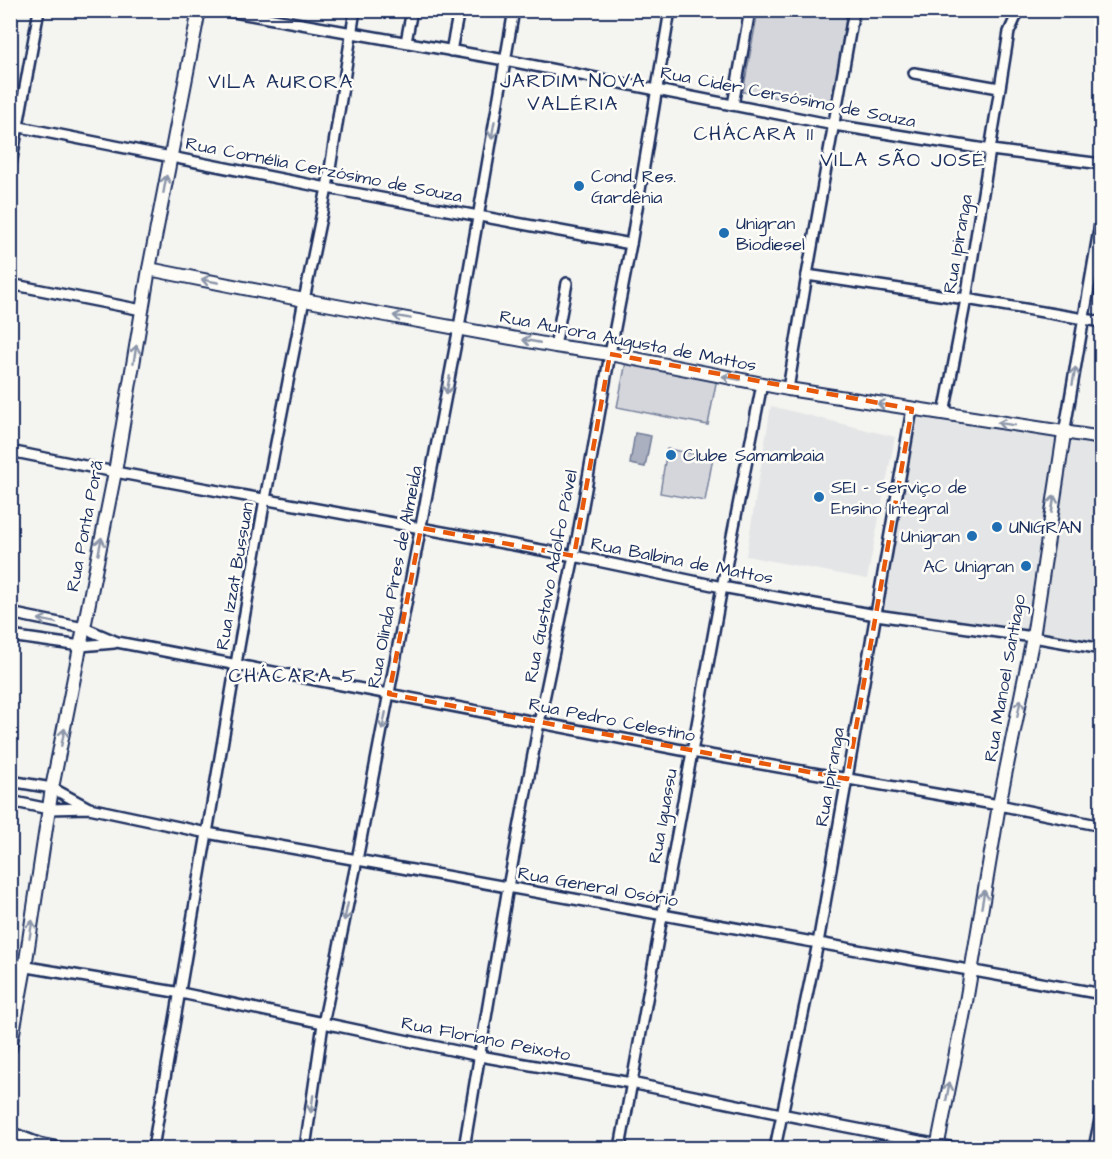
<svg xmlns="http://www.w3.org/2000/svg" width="1112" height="1159" viewBox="0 0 1112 1159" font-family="'Architects Daughter',sans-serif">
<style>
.built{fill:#e4e5e6}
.green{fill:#d4d6db;stroke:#78829c;stroke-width:1.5}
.water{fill:#aab0bf;stroke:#717c98;stroke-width:1.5}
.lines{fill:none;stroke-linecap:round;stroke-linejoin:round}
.street-casing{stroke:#1b2f5e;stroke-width:14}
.secondary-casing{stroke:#1b2f5e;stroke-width:16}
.street{stroke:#fdfcf7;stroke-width:9}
.secondary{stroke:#fdfcf7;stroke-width:12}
.oneway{stroke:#8c96aa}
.marked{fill:none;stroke:#e8590c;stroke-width:4.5;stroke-dasharray:12 8;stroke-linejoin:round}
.poi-dot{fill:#1f6fb2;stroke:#fdfcf7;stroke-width:2}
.labels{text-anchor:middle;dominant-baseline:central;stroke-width:5;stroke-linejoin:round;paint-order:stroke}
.street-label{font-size:18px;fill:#1b2f5e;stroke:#fdfcf7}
.poi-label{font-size:18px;fill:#1b2f5e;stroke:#fdfcf7;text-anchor:start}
.neighbourhood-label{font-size:20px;letter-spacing:1.5px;fill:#1b2f5e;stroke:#fdfcf7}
</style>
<rect width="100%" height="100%" fill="#f4f4f1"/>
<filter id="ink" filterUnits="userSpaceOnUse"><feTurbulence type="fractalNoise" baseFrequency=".0167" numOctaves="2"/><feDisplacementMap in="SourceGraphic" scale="12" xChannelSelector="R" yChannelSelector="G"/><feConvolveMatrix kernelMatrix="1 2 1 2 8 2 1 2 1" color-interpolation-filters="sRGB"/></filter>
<g filter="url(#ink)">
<g class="built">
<path d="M771 406 895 437 867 579 746 556Z"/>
<path d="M912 409 1101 438V649L876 615Z"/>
</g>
<g class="green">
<path d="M758 11H847L833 107 743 92Z"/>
<path d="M626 362 717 378 708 425 617 407Z"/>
<path d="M667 449 713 457 705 501 660 493Z"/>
</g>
<path class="water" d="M635 433 651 436 645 467 630 464Z"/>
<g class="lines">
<defs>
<g id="street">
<path d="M222 10 505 60 834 125 991 150 1102 164"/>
<path d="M406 42 412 10"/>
<path d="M451 51 459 10"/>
<path d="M914 73 999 88"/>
<path d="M733 105 750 10"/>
<path d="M10 125 327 188 631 244"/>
<path d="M10 170 39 10"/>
<path d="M807 275 966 299 1102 322"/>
<path d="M10 284 142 310"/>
<path d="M555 346 567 283"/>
<path d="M788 389 807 275 854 10"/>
<path d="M944 414 966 299 1009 32 1019 10"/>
<path d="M1064 434 1102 212"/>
<path d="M10 451 115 472 574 556 722 587 876 615 1033 637 1102 649"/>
<path d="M10 613 84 628 117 642 692 752 999 805 1102 826"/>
<path d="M10 636 81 646 114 643"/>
<path d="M10 781 52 788 87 807"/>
<path d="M10 801 49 809 89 808 207 833 1102 994"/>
<path d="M10 964 181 993 480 1056 631 1083 781 1114 955 1148"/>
<path d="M10 1132 41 1144 62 1148"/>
<path d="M10 1146 35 1145"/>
<path d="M153 1148 236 664 265 499 304 300 327 188 355 10"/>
<path d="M305 1148 323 1024 357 860 459 327 514 10"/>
<path d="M464 1148 508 887 539 723 574 556 610 354 631 244 670 10"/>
<path d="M620 1148 722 587 762 384"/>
<path d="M775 1148 818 943 912 409"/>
<path d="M1094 1148 1102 1110"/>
</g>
<g id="secondary">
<path d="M149 269 304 300 555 346 610 354 788 389 1102 438"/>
<path d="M10 1049 25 967 52 788 115 472 149 269 199 10"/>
<path d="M937 1148 966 1002 999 805 1033 637 1064 434"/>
</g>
</defs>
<use href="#street" class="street-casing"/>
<use href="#secondary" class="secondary-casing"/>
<use href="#street" class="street"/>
<use href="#secondary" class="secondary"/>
</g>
<defs><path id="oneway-shaft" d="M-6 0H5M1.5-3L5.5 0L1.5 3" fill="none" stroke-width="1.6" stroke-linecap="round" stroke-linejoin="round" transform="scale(1.5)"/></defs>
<g class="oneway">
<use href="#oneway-shaft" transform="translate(493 130) rotate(100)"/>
<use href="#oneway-shaft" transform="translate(165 184) rotate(-80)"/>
<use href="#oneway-shaft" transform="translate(210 281) rotate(-169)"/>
<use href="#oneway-shaft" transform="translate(402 317) rotate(-170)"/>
<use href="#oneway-shaft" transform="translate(531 341) rotate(-169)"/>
<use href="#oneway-shaft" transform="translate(135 354) rotate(-80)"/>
<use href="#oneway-shaft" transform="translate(1074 376) rotate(-80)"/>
<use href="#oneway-shaft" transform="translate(731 378) rotate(-169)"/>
<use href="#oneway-shaft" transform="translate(448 385) rotate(101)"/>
<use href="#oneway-shaft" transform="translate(886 405) rotate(-171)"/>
<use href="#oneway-shaft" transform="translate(1006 424) rotate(-171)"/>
<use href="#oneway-shaft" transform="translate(1053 504) rotate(-81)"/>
<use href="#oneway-shaft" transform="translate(100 546) rotate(-79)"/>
<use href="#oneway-shaft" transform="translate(47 621) rotate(-168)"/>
<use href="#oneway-shaft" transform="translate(1019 708) rotate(-79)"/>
<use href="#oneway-shaft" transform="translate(384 721) rotate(101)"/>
<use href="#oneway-shaft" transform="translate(63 737) rotate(-79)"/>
<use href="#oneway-shaft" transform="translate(983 899) rotate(-80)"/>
<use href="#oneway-shaft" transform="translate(346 912) rotate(102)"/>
<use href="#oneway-shaft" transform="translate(31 929) rotate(-81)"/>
<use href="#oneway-shaft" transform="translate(948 1091) rotate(-79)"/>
<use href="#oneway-shaft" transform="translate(312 1104) rotate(98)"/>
</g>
</g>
<path class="marked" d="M610 354 912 409 847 779 389 694 421 528 574 556Z"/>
<g class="poi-dot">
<circle cx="579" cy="186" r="6"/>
<circle cx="724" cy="233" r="6"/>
<circle cx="671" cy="455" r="6"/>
<circle cx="819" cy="497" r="6"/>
<circle cx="997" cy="527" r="6"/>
<circle cx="972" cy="536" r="6"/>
<circle cx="1026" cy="566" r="6"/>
</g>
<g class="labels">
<g class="street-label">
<text transform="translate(788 97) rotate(11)">Rua Cider Cersósimo de Souza</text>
<text transform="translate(324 170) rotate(11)">Rua Cornélia Cerzósimo de Souza</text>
<text transform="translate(958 244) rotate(-80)">Rua Ipiranga</text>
<text transform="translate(628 341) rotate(11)">Rua Aurora Augusta de Mattos</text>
<text transform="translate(85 526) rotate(-79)">Rua Ponta Porã</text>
<text transform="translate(682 561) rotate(11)">Rua Balbina de Mattos</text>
<text transform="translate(235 576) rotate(-80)">Rua Izzat Bussuan</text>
<text transform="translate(551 576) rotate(-79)">Rua Gustavo Adolfo Pável</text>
<text transform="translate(395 577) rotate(-79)">Rua Olinda Pires de Almeida</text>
<text transform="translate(1005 678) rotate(-80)">Rua Manoel Santiago</text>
<text transform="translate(612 720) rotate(11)">Rua Pedro Celestino</text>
<text transform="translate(830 777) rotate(-80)">Rua Ipiranga</text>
<text transform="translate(663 816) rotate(-80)">Rua Iguassu</text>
<text transform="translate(598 887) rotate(10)">Rua General Osório</text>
<text transform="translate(486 1039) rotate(11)">Rua Floriano Peixoto</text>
</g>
<g class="poi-label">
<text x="591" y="176">Cond. Res.<tspan x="591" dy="21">Gardênia</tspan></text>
<text x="736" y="223">Unigran<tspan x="736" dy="21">Biodiesel</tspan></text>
<text x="683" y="455">Clube Samambaia</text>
<text x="831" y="487">SEI - Serviço de<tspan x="831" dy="21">Ensino Integral</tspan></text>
<text x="1009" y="527">UNIGRAN</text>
<text x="960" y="536" text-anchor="end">Unigran</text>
<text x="1014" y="566" text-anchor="end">AC Unigran</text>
</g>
<g class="neighbourhood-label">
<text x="573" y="81">JARDIM NOVA<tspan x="573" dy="23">VALÉRIA</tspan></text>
<text x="281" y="82">VILA AURORA</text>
<text x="754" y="134">CHÁCARA 11</text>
<text x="903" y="160">VILA SÃO JOSÉ</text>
<text x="293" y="676">CHÁCARA 5</text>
</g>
</g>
<rect width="1112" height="1159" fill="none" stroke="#fdfcf7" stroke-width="36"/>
<rect x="18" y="18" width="1076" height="1123" fill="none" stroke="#1b2f5e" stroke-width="2" filter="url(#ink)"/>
</svg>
